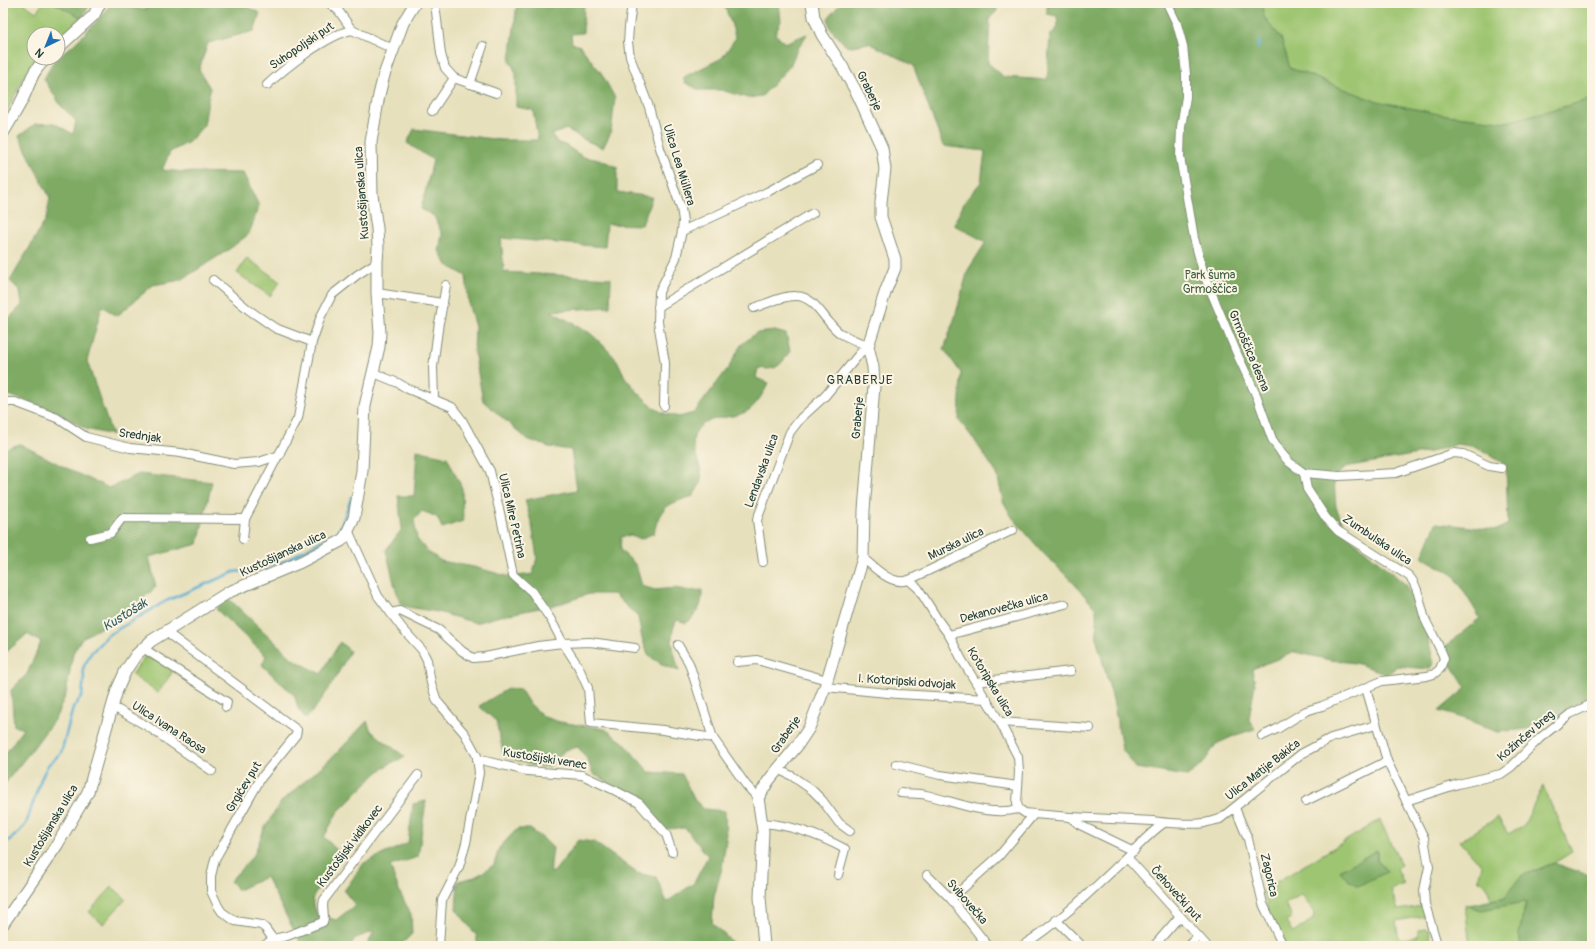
<svg xmlns="http://www.w3.org/2000/svg" width="1595" height="949" viewBox="0 0 1595 949" font-family="Pangolin,sans-serif">
<style>
.green{fill:#9ec571;stroke:#5e8152;fill-rule:evenodd}
.forest{fill:#7eaa63;stroke:#4e744c}
.lines{fill:none;stroke-linecap:round;stroke-linejoin:round}
.stream{stroke:#56add3;stroke-width:2.5}
.street-casing{stroke:#838e78;stroke-width:10}
.secondary-casing{stroke:#838e78;stroke-width:13}
.street{stroke:#fff;stroke-width:8}
.secondary{stroke:#fff;stroke-width:11}
.labels{text-anchor:middle;dominant-baseline:central;stroke-width:4;stroke-linejoin:round;paint-order:stroke}
.street-label{font-size:12px;fill:#1f3d34;stroke:#fcf5e5}
.park-label{font-size:12px;fill:#3f5f43;stroke:#fcf5e5}
.neighbourhood-label{font-size:13px;letter-spacing:1px;fill:#1f3d34;stroke:#fcf5e5}
.water-label{font-size:13px;font-style:italic;fill:#305f64;stroke:#fcf5e5}
</style>
<rect width="100%" height="100%" fill="#fcf5e5"/>
<filter id="ink" filterUnits="userSpaceOnUse"><feTurbulence type="fractalNoise" baseFrequency=".025" numOctaves="2"/><feDisplacementMap in="SourceGraphic" scale="8" xChannelSelector="R" yChannelSelector="G"/><feConvolveMatrix kernelMatrix="1 2 1 2 8 2 1 2 1" color-interpolation-filters="sRGB"/></filter>
<filter id="wash" filterUnits="userSpaceOnUse"><feTurbulence type="fractalNoise" baseFrequency=".012" numOctaves="4" result="noise"/><feDisplacementMap in="SourceGraphic" scale="16" xChannelSelector="R" yChannelSelector="G"/><feGaussianBlur stdDeviation="0.9" result="paint"/><feColorMatrix in="noise" values="0 0 0 0 0 0 0 0 0 0 0 0 0 0 0 0 0 1.4 0 .05"/><feComposite in="paint" operator="in"/></filter>
<g filter="url(#wash)">
<rect width="100%" height="100%" fill="#e7e0bc"/>
<g class="green">
<path d="M3 3H23L36 12 43 3H54L82 18 58 40V34H34V58H39L27 70 3 120Z"/>
<path d="M1262 3H1592V99L1507 122 1438 114 1373 100 1290 68 1281 38 1264 17Z"/>
<path d="M247 258 280 282 270 296 237 273Z"/>
<path d="M145 656 160 662 173 671 158 693 132 675Z"/>
<path d="M1543 786 1572 852 1554 863 1521 876 1505 897 1491 900 1487 886 1478 879 1482 866 1460 841 1498 817 1508 834 1524 825Z"/>
<path d="M1380 820 1401 865 1397 868 1404 884 1391 889 1398 910 1422 906 1425 916 1396 921 1399 940 1418 936V930L1426 929 1429 930 1432 946H1310L1309 945 1307 946H1286L1269 913 1263 890ZM1377 850C1378 859 1376 862 1384 867L1340 871ZM1302 894 1314 913 1313 919 1293 933 1286 921 1292 917 1285 904Z"/>
<path d="M112 887 126 899 103 924 89 912Z"/>
<path d="M1526 901 1519 934 1521 946H1470L1465 905 1482 910Z"/>
</g>
<g class="forest">
<path d="M54 3H91L82 18Z"/>
<path d="M144 3H231L245 6 260 13 254 31 208 43 199 70 210 88 204 125 189 142 170 152 162 170 184 172 243 173 259 206 249 234 228 250 181 280 153 285 117 316 102 306 87 361 112 435 86 429 57 412 3 393V315L8 319 22 305 20 291 10 281 46 219 50 198 19 136 35 124 54 123 73 134 76 121 61 106 44 79 53 62 72 46 96 22 111 4 146 10Z"/>
<path d="M517 3H584L583 33 571 34 572 43 580 46 602 74 615 98 611 132 603 148 585 140 566 129 552 135 558 143 565 145 583 157 601 160 617 167V192L652 197 642 225 607 224 605 247 501 238 504 272 611 278 610 307 551 311 590 333 601 343 617 360 625 377 635 389 653 407 663 413 679 417 694 413 729 367 741 345 756 333 775 331 786 334 790 351C780 366 777 371 758 368L756 378 769 383C763 393 758 403 749 410 734 421 703 413 695 434 688 450 706 468 700 483 699 487 695 492 693 496 668 504 660 506 654 533L641 539 631 535 621 537 620 550 636 565 642 586 655 590 675 588 691 591 702 590C703 605 697 616 686 623L677 620C667 636 675 654 679 671L665 666 649 656 642 639 638 617 614 594H589L559 604 500 616 476 623 438 612 402 606 395 587 386 550 402 529 398 496H414L417 450 447 457 462 488 463 521 442 528 437 517 422 511 414 520 417 539 427 551 441 561 474 567 510 577 533 574 537 557 532 525 525 500 577 490 571 450 549 447 527 439 483 401 474 351 475 327 469 306 466 276 447 265 439 251 442 234 434 216 421 209 433 160 407 143 414 129 501 140H538L533 110 516 107V73L510 61Z"/>
<path d="M724 3H779L781 21 775 34 785 43 807 34 796 52 790 66 762 96 748 98 721 90H699L684 82V77L722 58 735 39C734 27 727 15 724 3Z"/>
<path d="M841 3H996L997 11 990 18 988 63 1004 77 1047 80 1050 36 1058 27 1057 16 1047 14V3H1262L1264 17 1281 38 1290 68 1373 100 1438 114 1507 122 1592 99V673L1589 676 1591 694 1538 728 1497 732 1466 719 1439 711 1466 688 1441 650 1480 618 1454 575 1422 557 1436 523 1497 530 1508 524 1506 465 1477 447 1457 444 1435 451 1345 467 1334 480 1336 507 1348 536 1405 584 1426 632 1434 663 1429 669 1397 666 1384 678 1382 672 1355 663 1330 660 1295 652 1252 669 1255 684 1249 719 1255 729 1236 735 1216 744 1202 765 1187 776 1136 768 1122 749 1113 700 1097 641 1096 609 1072 581 1044 554 1012 517 1003 501 997 474 975 441 959 420 961 373 944 349 955 317 968 270 986 242 954 225 965 201 981 182 985 151 943 146 913 65 869 43 847 47 830 28 828 18Z"/>
<path d="M20 444 74 472 109 488 139 474 212 482 198 544 149 557 156 587 125 614 82 638 73 653 66 694 56 717 34 747 3 786V757L23 729 14 726 11 690 27 674 41 642 27 634 3 655V450Z"/>
<path d="M227 597 293 659 321 674 340 642 350 651C337 676 324 699 306 719L298 709 295 696 262 665 266 656 216 609Z"/>
<path d="M507 689H520L528 702 544 717 560 722 605 729 623 742 649 772 682 774 694 799 704 809 725 811 726 840 722 868 714 896 712 923 736 946H477V936L456 909 458 881 475 877 494 865 499 848 517 829H530L544 839 553 848 550 872H554L578 840 594 842 637 873 656 877 667 902 694 883 708 856 685 828 665 829 641 800 593 774 587 759 578 747 565 750 549 767 534 766 504 756 496 721 479 706Z"/>
<path d="M367 721 371 731 405 757 391 763 377 773 337 813 324 837 340 853 312 899 317 914 336 920 355 905 344 891 364 863 408 843 413 804 426 801 418 857 390 866 400 893 411 914 412 934 400 946H367L374 931 354 939 351 946H302L266 877 238 890 230 881 254 855 264 829 281 802 337 753Z"/>
<path d="M1377 850C1377 853 1376 857 1377 860 1377 863 1385 867 1387 872L1358 886 1348 880 1340 871Z"/>
<path d="M1554 863 1585 874 1592 875V946H1521L1519 934 1526 902 1482 910 1465 905 1475 904 1505 897 1521 876Z"/>
</g>
<g class="lines">
<g class="stream">
<path d="M1258 48 1259 41"/>
<path d="M3 845 17 834 26 824 41 779 48 765 61 753 73 708 82 696 84 677 83 668 91 653 108 635 166 601 234 572 260 569 285 561 339 531 352 496"/>
</g>
</g>
</g>
<g filter="url(#ink)">
<g class="lines">
<defs>
<g id="street">
<path d="M329 3 338 10 352 30 393 49"/>
<path d="M435 3 441 54 445 68 454 78 496 93"/>
<path d="M632 3 629 27 628 42 630 57 649 107 660 148 681 208 683 221 682 231 676 258 659 292 658 322 665 363 664 406"/>
<path d="M1167 3 1177 24 1183 46 1186 74V97L1181 127 1180 157 1194 238 1204 275 1238 356 1257 397 1272 439 1282 454 1289 462 1304 473 1339 476 1396 473 1454 453 1463 454 1489 466 1501 468"/>
<path d="M470 84 483 46"/>
<path d="M267 85C286 67 327 35 352 30"/>
<path d="M432 111 454 78"/>
<path d="M682 231 767 192 817 165"/>
<path d="M213 280 249 310 275 328 312 342"/>
<path d="M377 293 442 303"/>
<path d="M658 307 813 213"/>
<path d="M754 308C766 304 783 295 796 296 816 296 825 323 840 333 848 338 859 342 868 346L860 353 825 396 801 418 790 432 757 520 763 562"/>
<path d="M440 319 446 285"/>
<path d="M374 373 398 383 408 389 452 407 462 420 490 471 500 513 513 575 532 592 551 620 563 643 590 642 635 648"/>
<path d="M434 399 433 367 439 322"/>
<path d="M3 402H15L57 418 86 437 130 448 181 453 234 464 259 462 280 455"/>
<path d="M348 530 378 596 402 628 422 650 427 660 431 683 437 701 465 734 477 756 479 773 466 843 459 867 442 900 439 946"/>
<path d="M90 538 111 533 122 518 245 519"/>
<path d="M243 539 245 519 298 418 312 342 321 316 332 295 357 275 377 262"/>
<path d="M863 558C875 568 891 586 909 580L918 588 938 620 949 635 962 660 1000 722 1018 757 1019 771 1017 803 1019 809 1025 813 1034 814 1070 817 1080 825 1134 851"/>
<path d="M909 580 1013 530"/>
<path d="M391 613 400 611 439 630 462 651 473 658 485 657 538 646 563 643 578 666 588 688 591 723 663 730 713 738"/>
<path d="M166 632 297 730 296 735 261 778 215 859 211 876V891L218 906 222 912 235 921 261 925 265 928 273 939"/>
<path d="M949 635 1065 604"/>
<path d="M678 645 689 663 713 738 746 785 758 798"/>
<path d="M143 648 227 702 226 707"/>
<path d="M737 662 757 660 827 680"/>
<path d="M976 682 1071 671"/>
<path d="M825 687 898 694 987 699"/>
<path d="M1366 688 1387 761 1424 838 1429 867 1424 890 1425 904 1436 941V946"/>
<path d="M113 707 147 726 212 771"/>
<path d="M1000 722 1090 728"/>
<path d="M1262 736 1277 729 1306 711 1322 706 1382 681 1427 676 1434 674 1440 669 1444 658C1439 645 1431 632 1425 619 1420 604 1419 587 1409 576L1338 531 1326 518 1307 489 1304 473"/>
<path d="M477 759 527 771 582 775 614 790 639 803 666 834 672 852"/>
<path d="M896 764 940 775 1018 786"/>
<path d="M777 769 792 776 812 790 822 800 839 823 850 831"/>
<path d="M901 793C909 794 919 793 926 795 956 802 988 817 1019 809"/>
<path d="M1306 801 1387 761"/>
<path d="M1406 801 1458 784 1501 774 1511 767 1540 738 1570 714 1592 704"/>
<path d="M1235 808 1248 839 1263 904 1283 946"/>
<path d="M1070 817 1153 821C1162 823 1195 825 1204 823 1209 822 1215 820 1220 819L1301 754 1331 738 1376 725"/>
<path d="M762 823C792 825 819 835 845 849L838 875"/>
<path d="M1127 857 1207 946"/>
<path d="M927 875 951 899 988 946"/>
<path d="M951 899 999 856 1034 814"/>
<path d="M1056 920 1082 946"/>
<path d="M264 946 273 939 287 936 323 922C326 915 321 908 324 900L418 775"/>
<path d="M1022 946C1060 922 1093 889 1125 859 1138 847 1149 833 1164 823"/>
<path d="M1154 946 1180 916"/>
<path d="M1188 946 1198 936"/>
</g>
<g id="secondary">
<path d="M58 48 94 15 100 3"/>
<path d="M3 133C10 121 17 110 23 98 32 80 30 73 47 58"/>
<path d="M3 924 57 845 88 792 117 690 126 670 136 655 151 641 229 592 301 562 341 541 345 537 354 518 362 471 365 406 379 347 380 333 377 293V262L378 247 377 228 372 195 371 142 379 95 384 75 403 23 415 3"/>
<path d="M764 946 760 897 763 831 758 798 769 780 797 746 809 728 825 687 863 558 864 510 874 386 873 367 868 346 886 290 895 268V259L881 217V202L885 169 882 148 858 95 842 66 822 35 814 17 812 3"/>
</g>
</defs>
<use href="#street" class="street-casing"/>
<use href="#secondary" class="secondary-casing"/>
<use href="#street" class="street"/>
<use href="#secondary" class="secondary"/>
</g>
</g>
<g class="labels">
<g class="street-label">
<text transform="translate(302 46) rotate(-34)">Suhopoljski put</text>
<text transform="translate(869 91) rotate(64)">Graberje</text>
<text transform="translate(679 165) rotate(73)">Ulica Lea Müllera</text>
<text transform="translate(362 193) rotate(-94)">Kustošijanska ulica</text>
<text transform="translate(1249 351) rotate(67)">Grmoščica desna</text>
<text transform="translate(858 418) rotate(-85)">Graberje</text>
<text transform="translate(140 436) rotate(8)">Srednjak</text>
<text transform="translate(762 471) rotate(-70)">Lendavska ulica</text>
<text transform="translate(512 516) rotate(77)">Ulica Mire Petrina</text>
<text transform="translate(1377 540) rotate(34)">Zumbulska ulica</text>
<text transform="translate(956 544) rotate(-26)">Murska ulica</text>
<text transform="translate(283 554) rotate(-25)">Kustošijanska ulica</text>
<text transform="translate(1004 608) rotate(-15)">Dekanovečka ulica</text>
<text transform="translate(907 682) rotate(4)">I. Kotoripski odvojak</text>
<text transform="translate(990 682) rotate(59)">Kotoripska ulica</text>
<text transform="translate(169 728) rotate(33)">Ulica Ivana Raosa</text>
<text transform="translate(786 735) rotate(-55)">Graberje</text>
<text transform="translate(1526 736) rotate(-41)">Kožinčev breg</text>
<text transform="translate(545 759) rotate(9)">Kustošijski venec</text>
<text transform="translate(1263 770) rotate(-38)">Ulica Matije Bakića</text>
<text transform="translate(244 787) rotate(-59)">Grgićev put</text>
<text transform="translate(51 826) rotate(-59)">Kustošijanska ulica</text>
<text transform="translate(350 846) rotate(-53)">Kustošijski vidikovec</text>
<text transform="translate(1269 875) rotate(77)">Zagorica</text>
<text transform="translate(1176 894) rotate(48)">Čehovečki put</text>
<text transform="translate(967 902) rotate(49)">Svibovečka</text>
</g>
<g class="park-label">
<text x="1210" y="275">Park šuma<tspan x="1210" dy="14">Grmoščica</tspan></text>
</g>
<g class="neighbourhood-label">
<text x="860" y="380">GRABERJE</text>
</g>
<g class="water-label">
<text transform="translate(125 615) rotate(-32)">Kustošak</text>
</g>
</g>
<rect width="1595" height="949" fill="none" stroke="#fcf5e5" stroke-width="16"/>
<g transform="translate(46 46) rotate(223)"><circle r="19" fill="#fcf5e5" stroke="#a4ab9e"/>
<path d="M0-3L7 15L0 10L-7 15Z" fill="#1f6fb2"/>
<text y="-6" font-size="11" font-weight="bold" text-anchor="middle" fill="#1f3d34">N</text>
</g>
</svg>
